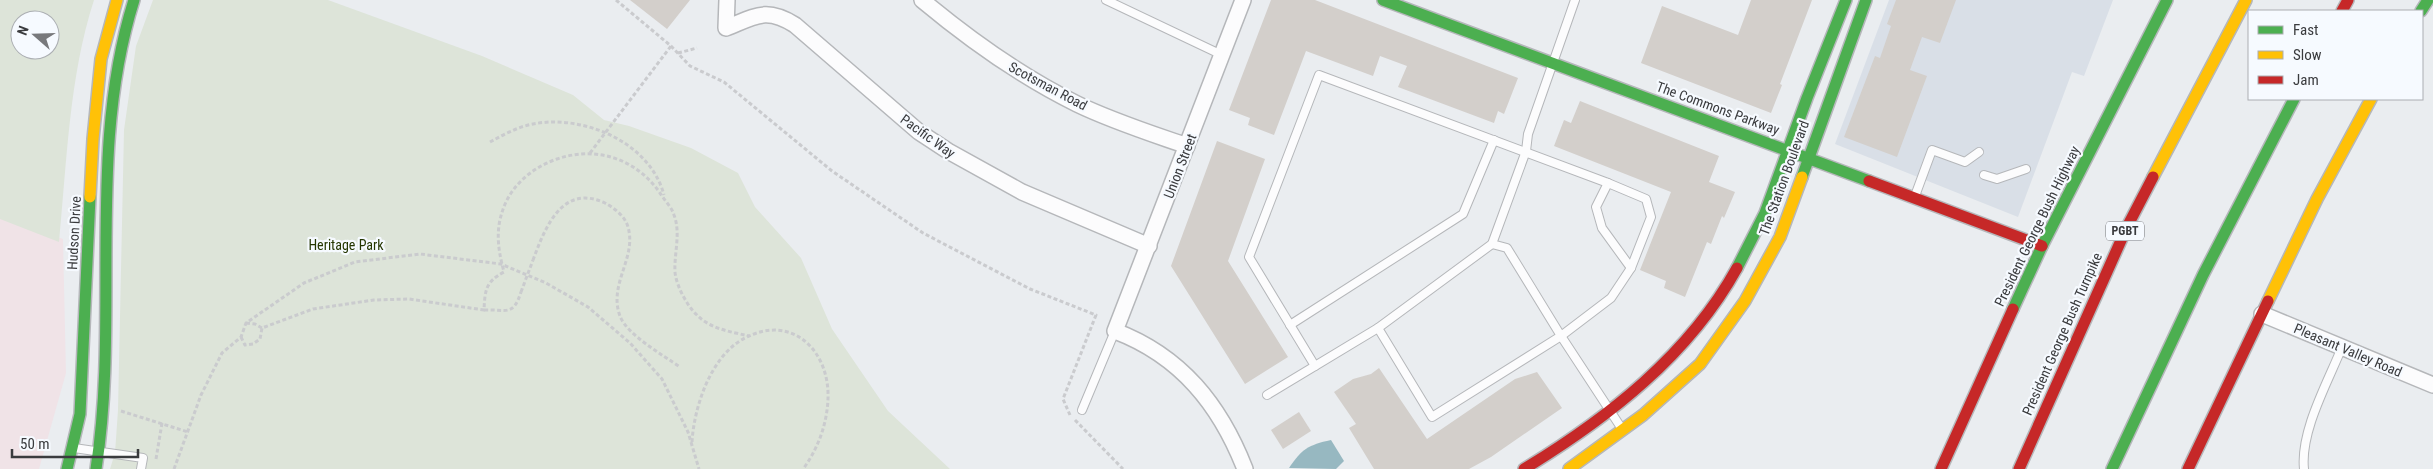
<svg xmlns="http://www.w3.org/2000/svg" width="2433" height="469" viewBox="0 0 2433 469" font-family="'Roboto Condensed',sans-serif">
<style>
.built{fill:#d9dfe7}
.education{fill:#f0e3e7}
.green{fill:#dde4d9;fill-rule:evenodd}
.water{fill:#97b8c1}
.building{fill:#d3cfcb}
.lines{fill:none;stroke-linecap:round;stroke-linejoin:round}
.lane-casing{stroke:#b5b7ba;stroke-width:10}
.street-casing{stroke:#b5b7ba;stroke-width:18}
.fast-casing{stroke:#b5b7ba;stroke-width:14}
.slow-casing{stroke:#b5b7ba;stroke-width:14}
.jam-casing{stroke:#b5b7ba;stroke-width:14}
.path{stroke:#cacbce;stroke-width:3;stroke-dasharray:4 2.5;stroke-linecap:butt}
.lane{stroke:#fcfcfd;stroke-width:8}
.street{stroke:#fcfcfd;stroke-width:15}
.fast{stroke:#4caf50;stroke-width:11}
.slow{stroke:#ffc107;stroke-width:11}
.jam{stroke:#c62828;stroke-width:11}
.path-bridge{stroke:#cacbce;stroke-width:3;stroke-dasharray:4 2.5;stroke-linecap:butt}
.labels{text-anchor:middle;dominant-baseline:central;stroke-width:4.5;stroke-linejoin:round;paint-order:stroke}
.shield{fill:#f6faff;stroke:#727478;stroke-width:1}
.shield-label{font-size:12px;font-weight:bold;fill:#3a3b3e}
.street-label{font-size:14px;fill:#3a3b3e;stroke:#f6faff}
.park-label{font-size:14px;fill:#243600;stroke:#f6faff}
</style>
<rect width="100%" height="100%" fill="#eaedf0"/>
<path class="built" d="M1889 0H2113L2084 76 2072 72 2018 217 1835 144Z"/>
<path class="education" d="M0 215 63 239 66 373 39 469H0Z"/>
<g class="green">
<path d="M0 0H94C69 77 67 162 59 242L0 219ZM20 20H50V50H20Z"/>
<path d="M153 0H328L482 56 573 95 604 120 629 126 691 148 738 173 755 207 801 258 832 329 888 411 950 469H110L115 453 118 410 124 130 136 46Z"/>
</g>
<path class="water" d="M1331 440 1344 461 1336 469 1289 468C1302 449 1308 445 1331 440Z"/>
<g class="building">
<path d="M630 0H690L667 29Z"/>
<path d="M1271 0H1315L1518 78 1504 114 1498 111 1494 123 1398 87 1407 66 1380 56 1373 76 1306 51 1274 135 1248 125 1250 118 1229 110Z"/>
<path d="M1751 0H1812L1780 84 1782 85 1771 113 1641 63 1662 6 1738 35Z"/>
<path d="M1896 0H1956L1940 43 1922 37 1910 70 1927 76 1897 157 1844 137 1875 56 1880 58 1891 26 1887 24Z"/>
<path d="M1580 101 1719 156 1709 182 1735 192 1724 218 1722 216 1711 244 1707 242 1685 297 1664 288 1666 281 1640 270 1671 192 1554 146 1564 120 1571 123Z"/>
<path d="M1217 141 1265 159 1228 261 1288 357 1245 384 1171 266Z"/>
<path d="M1379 368 1427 439 1515 379 1537 372 1562 408 1491 457 1469 469H1374L1349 428 1356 424 1334 392 1353 379 1371 374Z"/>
<path d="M1299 412 1311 431 1283 449 1271 430Z"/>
</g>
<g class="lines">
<defs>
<g id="lane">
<path d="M1106 0 1222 55"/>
<path d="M1575 0 1528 134 1526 151 1492 244 1378 328 1432 417 1561 336 1622 429"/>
<path d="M1984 175 1997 179 2026 169"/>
<path d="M1608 183 1596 207 1602 228 1631 268"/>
<path d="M1915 196 1932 150 1965 162 1979 152"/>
<path d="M1290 325 1463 214 1494 140"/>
<path d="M1315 366 1249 257 1319 75 1608 183 1646 199 1651 217 1631 268 1611 298 1561 336 1507 248 1492 244"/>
<path d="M1267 395 1378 328"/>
<path d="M1082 410 1115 331"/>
<path d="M74 448 143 458 141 469"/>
<path d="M2304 469C2300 431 2328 382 2342 347"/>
</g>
<g id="street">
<path d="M727 0 726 28C756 16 766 7 795 25L919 132 948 151 1022 192 1149 246"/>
<path d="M922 0C970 40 1020 76 1077 104 1112 121 1150 133 1187 146"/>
<path d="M1243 0 1115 331C1181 356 1220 405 1245 469"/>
<path d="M2262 314 2433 385"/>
</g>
<g id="fast">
<path d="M1383 0 1869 181"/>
<path d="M2421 11 2428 0"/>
<path d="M1802 177 1866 0"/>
<path d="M1737 268 1765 213 1807 98 1846 0"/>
<path d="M2013 309 2042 246 2167 0"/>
<path d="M67 469 80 414 90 197"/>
<path d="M96 469C120 314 86 152 134 0"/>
<path d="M2112 469 2203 275 2294 99"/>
</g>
<g id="slow">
<path d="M2153 177 2246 0"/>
<path d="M90 197 93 139 101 59 117 0"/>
<path d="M2268 301 2317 199 2371 99"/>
<path d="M1569 469 1643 415 1700 364 1745 301 1780 237 1802 177"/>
</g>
<g id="jam">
<path d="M2342 11 2348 0"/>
<path d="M1869 181 2042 246"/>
<path d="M1524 469C1608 418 1689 355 1737 268"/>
<path d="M1941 469 2013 309"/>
<path d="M2019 469 2127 227 2153 177"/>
<path d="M2188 469 2268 301"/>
</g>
</defs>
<use href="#lane" class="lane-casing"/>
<use href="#street" class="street-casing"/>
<use href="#fast" class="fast-casing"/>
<use href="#slow" class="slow-casing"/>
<use href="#jam" class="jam-casing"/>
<g class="path">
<path d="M616 0 671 46 690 66 724 82 832 171 923 233 1030 289 1096 315 1063 399 1070 415"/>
<path d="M678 53 697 48"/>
<path d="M490 142C503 135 517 127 533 124 583 114 650 142 664 195"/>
<path d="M590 153 671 46"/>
<path d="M533 260C545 228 562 183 605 203 614 208 625 216 628 227 637 258 608 284 620 316 627 335 663 355 680 367"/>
<path d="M484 310C507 309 513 317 521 292"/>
<path d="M246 323 255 324 262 328"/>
<path d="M241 337 245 345 253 344 260 339 262 328 313 309 374 300 409 299 484 310C485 291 485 282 504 272 497 246 495 226 506 202 516 181 536 166 557 159 598 145 639 160 662 196 666 202 672 208 674 215 681 233 674 253 675 272 676 285 687 306 697 315 710 329 732 332 749 336"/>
<path d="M121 411 188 432"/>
<path d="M1075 420 1123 469"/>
<path d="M692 442C694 407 711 355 745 338 792 313 830 351 828 399 827 424 818 449 803 469"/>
<path d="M156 459 162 423"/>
<path d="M174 469 201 395 222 353 241 337 246 323 304 283 355 262 420 254 501 264 546 283 588 307 630 343 662 379 688 432 699 469"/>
</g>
<use href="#lane" class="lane"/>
<use href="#street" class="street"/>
<use href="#fast" class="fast"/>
<use href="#slow" class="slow"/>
<use href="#jam" class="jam"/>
<path class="path-bridge" d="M521 292 533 260"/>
</g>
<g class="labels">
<rect class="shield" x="2106" y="221.5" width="38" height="19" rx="4"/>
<g class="shield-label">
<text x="2125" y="231">PGBT</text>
</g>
<g class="street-label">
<text transform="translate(1048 86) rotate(28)">Scotsman Road</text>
<text transform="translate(1718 108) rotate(20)">The Commons Parkway</text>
<text transform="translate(928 136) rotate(36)">Pacific Way</text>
<text transform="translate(1180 166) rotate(-69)">Union Street</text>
<text transform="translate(1784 178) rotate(-70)">The Station Boulevard</text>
<text transform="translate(2037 226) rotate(-64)">President George Bush Highway</text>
<text transform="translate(74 233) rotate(-87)">Hudson Drive</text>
<text transform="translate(2062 334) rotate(-66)">President George Bush Turnpike</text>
<text transform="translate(2348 350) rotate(23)">Pleasant Valley Road</text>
</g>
<g class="park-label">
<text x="346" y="245">Heritage Park</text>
</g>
</g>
<rect x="2248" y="10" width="175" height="90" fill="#f6faff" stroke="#abaeb2"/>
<rect x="2258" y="26" width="25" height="8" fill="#4caf50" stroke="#abaeb2"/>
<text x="2293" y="35" font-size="15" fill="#3a3b3e">Fast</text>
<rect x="2258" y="51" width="25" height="8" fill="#ffc107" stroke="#abaeb2"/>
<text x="2293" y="60" font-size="15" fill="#3a3b3e">Slow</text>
<rect x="2258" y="76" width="25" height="8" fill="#c62828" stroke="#abaeb2"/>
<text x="2293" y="85" font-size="15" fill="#3a3b3e">Jam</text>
<g transform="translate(35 35) rotate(290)"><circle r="24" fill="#f6faff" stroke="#abaeb2"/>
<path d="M0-4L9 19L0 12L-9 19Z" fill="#78797c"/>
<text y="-8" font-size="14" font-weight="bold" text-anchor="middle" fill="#3a3b3e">N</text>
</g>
<path d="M12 449v8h126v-8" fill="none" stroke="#3a3b3e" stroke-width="2.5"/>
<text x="20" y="449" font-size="15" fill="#3a3b3e" stroke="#f6faff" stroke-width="4" paint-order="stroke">50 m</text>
</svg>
